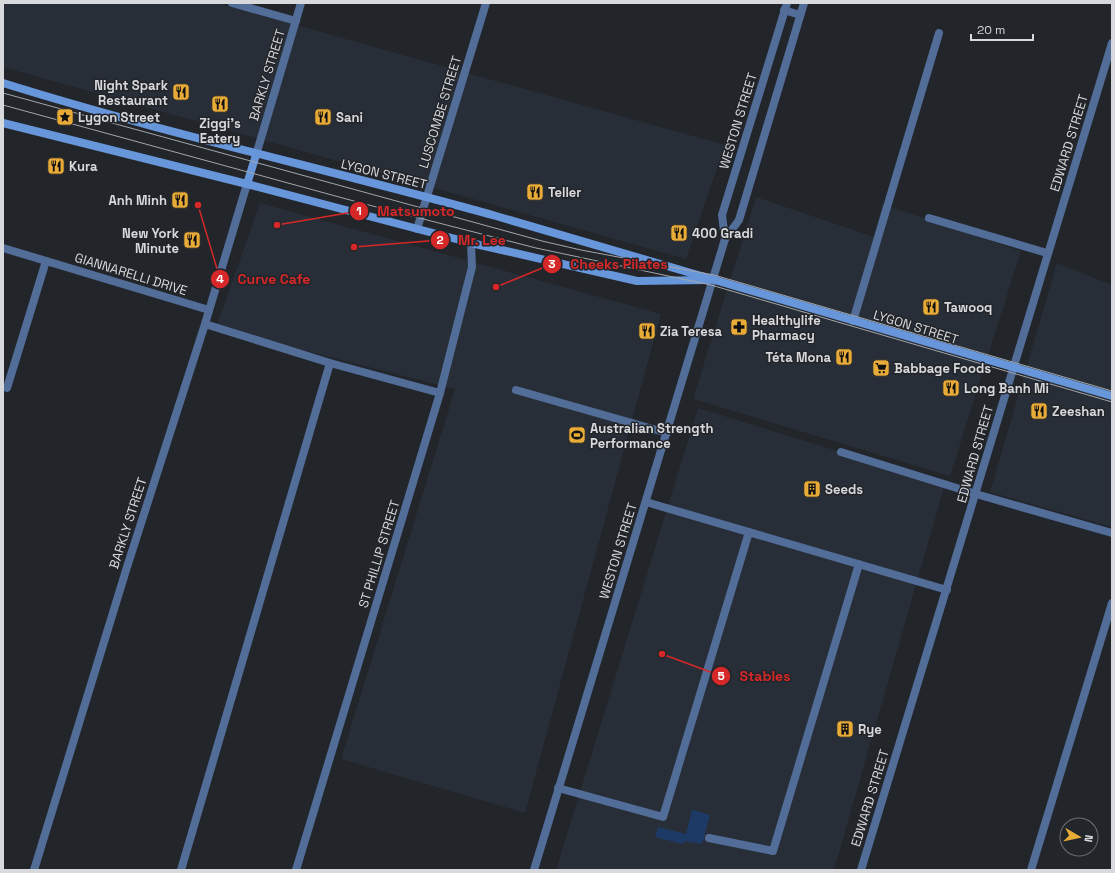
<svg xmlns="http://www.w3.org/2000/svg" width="1115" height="873" viewBox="0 0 1115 873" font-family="'Space Grotesk',sans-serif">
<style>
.built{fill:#282e38}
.garden{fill:#1d3a67}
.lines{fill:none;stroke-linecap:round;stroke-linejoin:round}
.lane{stroke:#516d98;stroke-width:8}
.street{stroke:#516d98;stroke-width:8}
.secondary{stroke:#6896db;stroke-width:8}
.tram{stroke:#a3a6a9;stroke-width:1}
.labels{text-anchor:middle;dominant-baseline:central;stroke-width:3;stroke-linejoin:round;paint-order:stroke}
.street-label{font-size:13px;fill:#d7d9dc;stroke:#22252a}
.poi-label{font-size:13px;font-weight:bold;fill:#d7d9dc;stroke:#22252a;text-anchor:start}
.leader{fill:none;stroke:#d62828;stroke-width:1.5}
.callout-dot{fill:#d62828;stroke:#22252a;stroke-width:1.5}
.mark-label{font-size:12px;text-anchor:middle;font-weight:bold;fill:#fff}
.callout-label{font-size:14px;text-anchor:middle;font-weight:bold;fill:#d62828;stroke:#22252a;stroke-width:3;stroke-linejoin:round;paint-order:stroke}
</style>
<rect width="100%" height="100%" fill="#22252a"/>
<g class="built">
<path d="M3 3H217L725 145 686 259 3 67Z"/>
<path d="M756 197 874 237 882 204 1021 251 950 476 693 399Z"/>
<path d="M260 203 661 314 525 813 341 759 455 389 216 328Z"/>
<path d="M1057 263 1112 285V527L990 492Z"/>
<path d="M698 408 945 484 834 870H556Z"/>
</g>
<path class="garden" d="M692 810 710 815 702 844 684 841 683 844 655 837 658 827 686 834Z"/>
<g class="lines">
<g class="lane">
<path d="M232 3 296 21"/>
<path d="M929 218 1047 253"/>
<path d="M3 248 209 310"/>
<path d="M853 321 939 33"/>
<path d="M205 324 330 363 440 393"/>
<path d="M7 388 46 261"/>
<path d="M516 390 667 433"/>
<path d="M841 452 976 494 1112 533"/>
<path d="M181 870 330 363"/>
<path d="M1031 870 1112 603"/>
</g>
<g class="street">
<path d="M784 10 800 15"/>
<path d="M256 155 301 3"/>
<path d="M417 229 486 3"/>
<path d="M725 239 722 215 787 3"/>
<path d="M646 502 947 590"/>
<path d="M558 788 663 817 749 532"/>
<path d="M709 838 773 851 859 564"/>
<path d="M34 870 127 567 205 324 247 184"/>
<path d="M296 870 440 393 472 267 471 243"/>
<path d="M534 870 725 239 739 220 804 3"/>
<path d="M861 870 1112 43"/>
</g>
<g class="secondary">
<path d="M3 83C166 134 332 170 496 216L1112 396"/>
<path d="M3 123 247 184 471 243 637 281 709 280"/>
<path d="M247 184 256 155"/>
</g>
<g class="tram">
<path d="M3 93 542 241 581 250 714 275 1112 391"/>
<path d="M3 105 361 203 536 248 711 285 1112 402"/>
</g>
</g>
<defs>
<symbol id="restaurant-square" viewBox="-11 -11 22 22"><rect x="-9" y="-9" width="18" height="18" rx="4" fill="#e9ab38" stroke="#22252a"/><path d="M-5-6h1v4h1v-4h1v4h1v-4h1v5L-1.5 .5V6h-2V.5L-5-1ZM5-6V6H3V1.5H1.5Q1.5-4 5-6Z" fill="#111"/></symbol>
<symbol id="sight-square" viewBox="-11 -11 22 22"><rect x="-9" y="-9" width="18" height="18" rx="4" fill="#e9ab38" stroke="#22252a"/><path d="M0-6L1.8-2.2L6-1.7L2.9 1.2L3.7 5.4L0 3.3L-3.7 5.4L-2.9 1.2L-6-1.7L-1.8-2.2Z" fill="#111"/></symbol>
<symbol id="pharmacy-square" viewBox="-11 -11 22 22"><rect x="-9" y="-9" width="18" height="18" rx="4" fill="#e9ab38" stroke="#22252a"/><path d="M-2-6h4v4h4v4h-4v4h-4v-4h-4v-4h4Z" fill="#111"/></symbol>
<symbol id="supermarket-square" viewBox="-11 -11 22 22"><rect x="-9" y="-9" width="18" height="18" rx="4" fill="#e9ab38" stroke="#22252a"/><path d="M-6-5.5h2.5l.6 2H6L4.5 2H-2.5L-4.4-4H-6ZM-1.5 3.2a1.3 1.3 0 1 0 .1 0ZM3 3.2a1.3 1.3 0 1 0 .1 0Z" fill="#111"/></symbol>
<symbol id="stadium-square" viewBox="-11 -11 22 22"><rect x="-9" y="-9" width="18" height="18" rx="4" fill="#e9ab38" stroke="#22252a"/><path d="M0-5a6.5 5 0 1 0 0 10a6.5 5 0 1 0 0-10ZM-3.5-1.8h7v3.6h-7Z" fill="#111"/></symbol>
<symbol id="building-square" viewBox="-11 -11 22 22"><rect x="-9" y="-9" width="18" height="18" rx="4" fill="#e9ab38" stroke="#22252a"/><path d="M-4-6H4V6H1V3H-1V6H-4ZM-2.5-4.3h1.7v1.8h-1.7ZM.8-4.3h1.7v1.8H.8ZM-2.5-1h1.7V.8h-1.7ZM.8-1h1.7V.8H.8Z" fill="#111"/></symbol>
</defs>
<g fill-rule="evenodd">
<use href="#restaurant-square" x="171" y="82" width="20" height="20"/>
<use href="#restaurant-square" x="210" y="94" width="20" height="20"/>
<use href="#sight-square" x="55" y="107" width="20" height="20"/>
<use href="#restaurant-square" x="313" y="107" width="20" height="20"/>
<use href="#restaurant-square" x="46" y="156" width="20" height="20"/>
<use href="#restaurant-square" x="525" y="182" width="20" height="20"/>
<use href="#restaurant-square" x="170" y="190" width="20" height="20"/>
<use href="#restaurant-square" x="669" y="223" width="20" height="20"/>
<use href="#restaurant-square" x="182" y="230" width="20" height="20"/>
<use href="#restaurant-square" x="921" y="297" width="20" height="20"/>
<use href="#pharmacy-square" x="729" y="317" width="20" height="20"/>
<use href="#restaurant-square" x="637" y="321" width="20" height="20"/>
<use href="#restaurant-square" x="834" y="347" width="20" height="20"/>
<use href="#supermarket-square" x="871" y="358" width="20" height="20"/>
<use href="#restaurant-square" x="941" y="378" width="20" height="20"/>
<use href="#restaurant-square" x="1029" y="401" width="20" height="20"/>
<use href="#stadium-square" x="567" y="425" width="20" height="20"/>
<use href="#building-square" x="802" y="479" width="20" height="20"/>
<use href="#building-square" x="835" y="719" width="20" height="20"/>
</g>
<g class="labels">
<g class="street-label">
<text transform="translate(267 75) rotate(-73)">BARKLY STREET</text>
<text transform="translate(440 112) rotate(-73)">LUSCOMBE STREET</text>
<text transform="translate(738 121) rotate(-73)">WESTON STREET</text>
<text transform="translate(1069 143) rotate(-73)">EDWARD STREET</text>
<text transform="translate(384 174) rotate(14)">LYGON STREET</text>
<text transform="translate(131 274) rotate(17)">GIANNARELLI DRIVE</text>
<text transform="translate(916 327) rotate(17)">LYGON STREET</text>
<text transform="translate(975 454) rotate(-74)">EDWARD STREET</text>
<text transform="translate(128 523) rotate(-72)">BARKLY STREET</text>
<text transform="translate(618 551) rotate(-73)">WESTON STREET</text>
<text transform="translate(379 554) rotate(-73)">ST PHILLIP STREET</text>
<text transform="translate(870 798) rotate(-73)">EDWARD STREET</text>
</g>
<g class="poi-label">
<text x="168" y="85" text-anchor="end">Night Spark<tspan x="168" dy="15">Restaurant</tspan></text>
<text x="78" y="117">Lygon Street</text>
<text x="336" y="117">Sani</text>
<text x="220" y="123" text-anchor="middle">Ziggi's<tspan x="220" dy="15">Eatery</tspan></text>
<text x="69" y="166">Kura</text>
<text x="548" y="192">Teller</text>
<text x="167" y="200" text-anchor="end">Anh Minh</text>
<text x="179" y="233" text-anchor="end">New York<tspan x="179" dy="15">Minute</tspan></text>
<text x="692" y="233">400 Gradi</text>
<text x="944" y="307">Tawooq</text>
<text x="752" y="320">Healthylife<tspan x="752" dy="15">Pharmacy</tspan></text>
<text x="660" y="331">Zia Teresa</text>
<text x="831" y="357" text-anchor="end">Téta Mona</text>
<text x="894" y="368">Babbage Foods</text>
<text x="964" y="388">Long Banh Mi</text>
<text x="1052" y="411">Zeeshan</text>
<text x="590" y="428">Australian Strength<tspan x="590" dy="15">Performance</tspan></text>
<text x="825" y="489">Seeds</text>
<text x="858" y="729">Rye</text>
</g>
</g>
<path class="leader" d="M277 225L359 211M354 247L440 240M496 287L552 264M198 205L220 279M662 654L721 676"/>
<g class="callout-dot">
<circle cx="277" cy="225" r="4"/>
<circle cx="354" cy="247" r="4"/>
<circle cx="496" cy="287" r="4"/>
<circle cx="198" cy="205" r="4"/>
<circle cx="662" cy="654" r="4"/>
<circle cx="359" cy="211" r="10"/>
<circle cx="440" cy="240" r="10"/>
<circle cx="552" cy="264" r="10"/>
<circle cx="220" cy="279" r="10"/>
<circle cx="721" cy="676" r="10"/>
</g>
<g class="mark-label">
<text x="359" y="215">1</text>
<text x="440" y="244">2</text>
<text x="552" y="268">3</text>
<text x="220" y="283">4</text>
<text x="721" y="680">5</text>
</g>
<g class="callout-label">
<text x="416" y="216">Matsumoto</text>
<text x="482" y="245">Mr. Lee</text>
<text x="619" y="269">Cheeks Pilates</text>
<text x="274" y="284">Curve Cafe</text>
<text x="765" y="681">Stables</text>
</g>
<rect width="1115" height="873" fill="none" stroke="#d7d9dc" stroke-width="8"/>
<g transform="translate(1079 837) rotate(99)"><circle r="19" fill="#22252a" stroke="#6a6d71"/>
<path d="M0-3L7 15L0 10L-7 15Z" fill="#e9ab38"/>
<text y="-6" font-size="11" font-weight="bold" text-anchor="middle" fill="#d7d9dc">N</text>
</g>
<path d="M971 34v6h62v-6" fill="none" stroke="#d7d9dc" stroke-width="2"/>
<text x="977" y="34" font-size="12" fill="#d7d9dc" stroke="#22252a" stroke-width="3" paint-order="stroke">20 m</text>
</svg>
